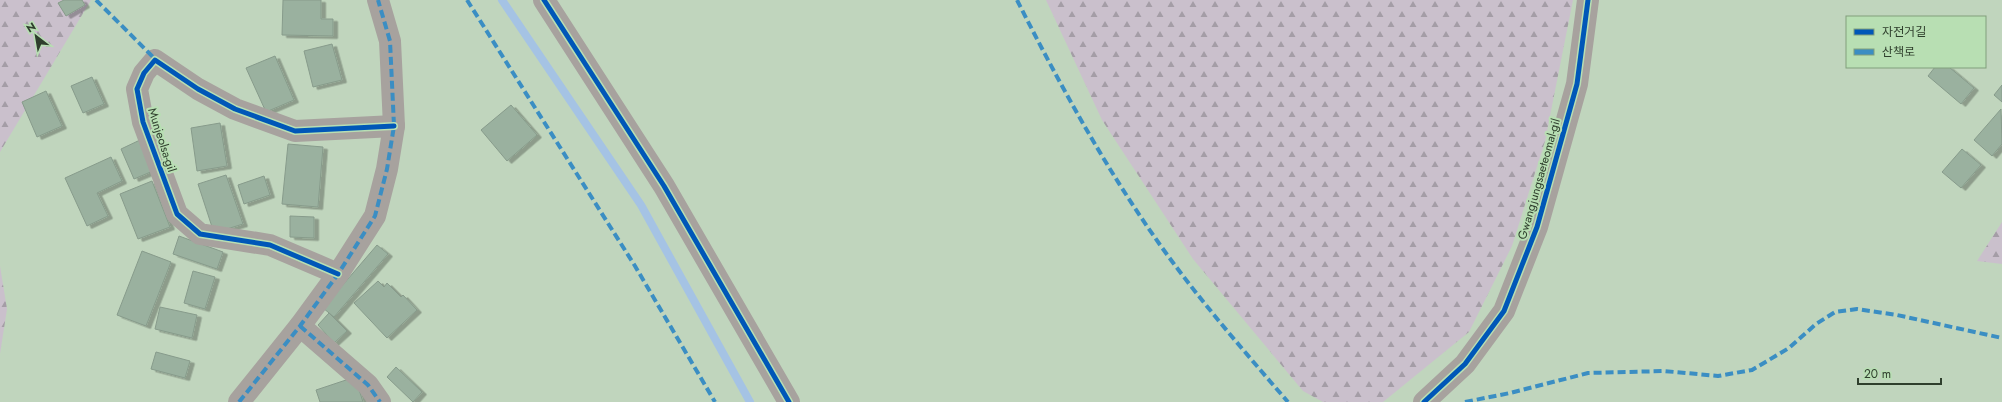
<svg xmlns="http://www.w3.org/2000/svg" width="2002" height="402" viewBox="0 0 2002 402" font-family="Jost,'Noto Sans KR',sans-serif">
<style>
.forest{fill:url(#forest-firs)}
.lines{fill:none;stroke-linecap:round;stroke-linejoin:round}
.stream{stroke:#a5c3e4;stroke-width:8}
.building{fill:#9ab19f;stroke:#879b8b;filter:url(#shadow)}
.minor{stroke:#a7a29e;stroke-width:22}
.quiet{stroke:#3b8ec3;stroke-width:4;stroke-dasharray:8 4;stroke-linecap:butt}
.cycleway-casing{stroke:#b8dfb3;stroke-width:8}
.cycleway{stroke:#0057b8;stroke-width:5}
.labels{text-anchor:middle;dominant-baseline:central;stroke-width:4;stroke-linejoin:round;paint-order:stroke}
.street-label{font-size:12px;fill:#2f3f2d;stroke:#b8dfb3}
</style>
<defs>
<pattern id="forest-firs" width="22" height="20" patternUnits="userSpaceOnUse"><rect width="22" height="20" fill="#cac0cc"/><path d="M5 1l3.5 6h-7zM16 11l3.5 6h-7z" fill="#a49da6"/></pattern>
<filter id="shadow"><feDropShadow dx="4.5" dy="2.5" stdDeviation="0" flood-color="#0004"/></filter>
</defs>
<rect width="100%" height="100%" fill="#c0d5bd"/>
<g class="forest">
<path d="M0 0H91L0 152Z"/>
<path d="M1046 0H1573L1545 141 1512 246 1469 332 1383 402H1323L1303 391 1193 259 1102 120Z"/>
<path d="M2002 222V264L1977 261Z"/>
<path d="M0 266 7 309 0 354Z"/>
</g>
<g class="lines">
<path class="stream" d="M502 0 641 205 750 402"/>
</g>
<g class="building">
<path d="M64 0H82L85 5 66 16 58 3Z"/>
<path d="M283 0H321V19H333V36L282 35Z"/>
<path d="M332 44 342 80 313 87 304 51Z"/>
<path d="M275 56 294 100 266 112 246 68Z"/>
<path d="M1935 67H1949L1974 88 1961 104 1928 76Z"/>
<path d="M92 77 104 104 83 113 71 86Z"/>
<path d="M2002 85V102L1994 95Z"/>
<path d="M46 91 62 126 37 137 22 102Z"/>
<path d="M511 105 537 135 507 161 481 130Z"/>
<path d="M2001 109 2002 144 1992 156 1974 140Z"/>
<path d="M220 123 227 166 197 171 191 128Z"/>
<path d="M140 140 153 171 134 179 121 149Z"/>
<path d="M288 144 323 147 318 207 282 204Z"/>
<path d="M1962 149 1981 165 1961 188 1942 172Z"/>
<path d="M111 157 122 181 97 193 108 216 87 226 65 178Z"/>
<path d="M226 175 243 224 214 233 198 184Z"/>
<path d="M264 176 270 195 244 204 238 185Z"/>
<path d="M152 181 170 227 138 239 120 194Z"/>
<path d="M290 216 314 217V238L290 237Z"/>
<path d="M179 236 223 252 217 269 173 254Z"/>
<path d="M377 245 388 254 334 317 323 308Z"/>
<path d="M142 251 171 262 146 326 117 315Z"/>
<path d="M193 271 215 277 205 309 184 303Z"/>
<path d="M378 281 384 287 387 283 401 297 403 295 417 310 387 338 354 303Z"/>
<path d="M160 307 197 315 192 338 155 329Z"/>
<path d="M329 313 347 331 334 343 318 325Z"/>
<path d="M156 352 190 361 185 378 151 369Z"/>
<path d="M396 367 422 392 413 402 387 377Z"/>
<path d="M355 377 363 402H320L316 390Z"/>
</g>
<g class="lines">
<g class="minor">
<path d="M544 0 664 186 789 402"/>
<path d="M338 274 270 245 200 234 177 214 143 122 137 89 144 73 155 60 198 89 235 109 295 131 394 126"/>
<path d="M300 326 368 385 380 402"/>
<path d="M239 402 300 326 338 274 375 216 387 169 394 126 390 41 378 0"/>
<path d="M1424 402 1465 364 1504 311 1537 227 1577 84 1588 0"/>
</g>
<g class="quiet">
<path d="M96 0 157 61"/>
<path d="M467 0 635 266 715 402"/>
<path d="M1017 0C1063 91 1113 182 1174 264 1210 312 1249 357 1288 402"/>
<path d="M300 326 368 385 380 402"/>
<path d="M239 402 300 326 338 274 375 216 387 169 394 126 390 41 378 0"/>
<path d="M1465 402 1510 393 1588 373 1664 371 1718 376 1752 370 1789 348 1816 324 1835 312 1857 309 1897 315 2002 338"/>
</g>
<defs>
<g id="cycleway">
<path d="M544 0 664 186 789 402"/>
<path d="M338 274 270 245 200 234 177 214 143 122 137 89 144 73 155 60 198 89 235 109 295 131 394 126"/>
<path d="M1424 402 1465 364 1504 311 1537 227 1577 84 1588 0"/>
</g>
</defs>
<use href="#cycleway" class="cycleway-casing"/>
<use href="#cycleway" class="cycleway"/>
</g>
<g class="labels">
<g class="street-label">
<text transform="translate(162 140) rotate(72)">Munjeolsa-gil</text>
<text transform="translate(1539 179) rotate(-74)">Gwangjungsaeteomal-gil</text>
</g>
</g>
<rect x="1846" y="16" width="140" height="52" fill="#b8dfb3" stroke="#819f7d"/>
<rect x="1854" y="29" width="20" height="6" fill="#0057b8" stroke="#819f7d"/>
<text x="1882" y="36" font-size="12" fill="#2f3f2d">자전거길</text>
<rect x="1854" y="49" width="20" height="6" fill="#3b8ec3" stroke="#819f7d"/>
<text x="1882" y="56" font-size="12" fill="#2f3f2d">산책로</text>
<g transform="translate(36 36) rotate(329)" stroke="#b8dfb3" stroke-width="3" paint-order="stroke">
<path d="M0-3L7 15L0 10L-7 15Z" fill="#2f3f2d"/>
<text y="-6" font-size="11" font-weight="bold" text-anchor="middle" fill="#2f3f2d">N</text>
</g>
<path d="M1858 378v6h83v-6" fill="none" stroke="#2f3f2d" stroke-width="2"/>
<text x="1864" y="378" font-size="12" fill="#2f3f2d" stroke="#b8dfb3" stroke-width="3" paint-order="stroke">20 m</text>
</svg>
